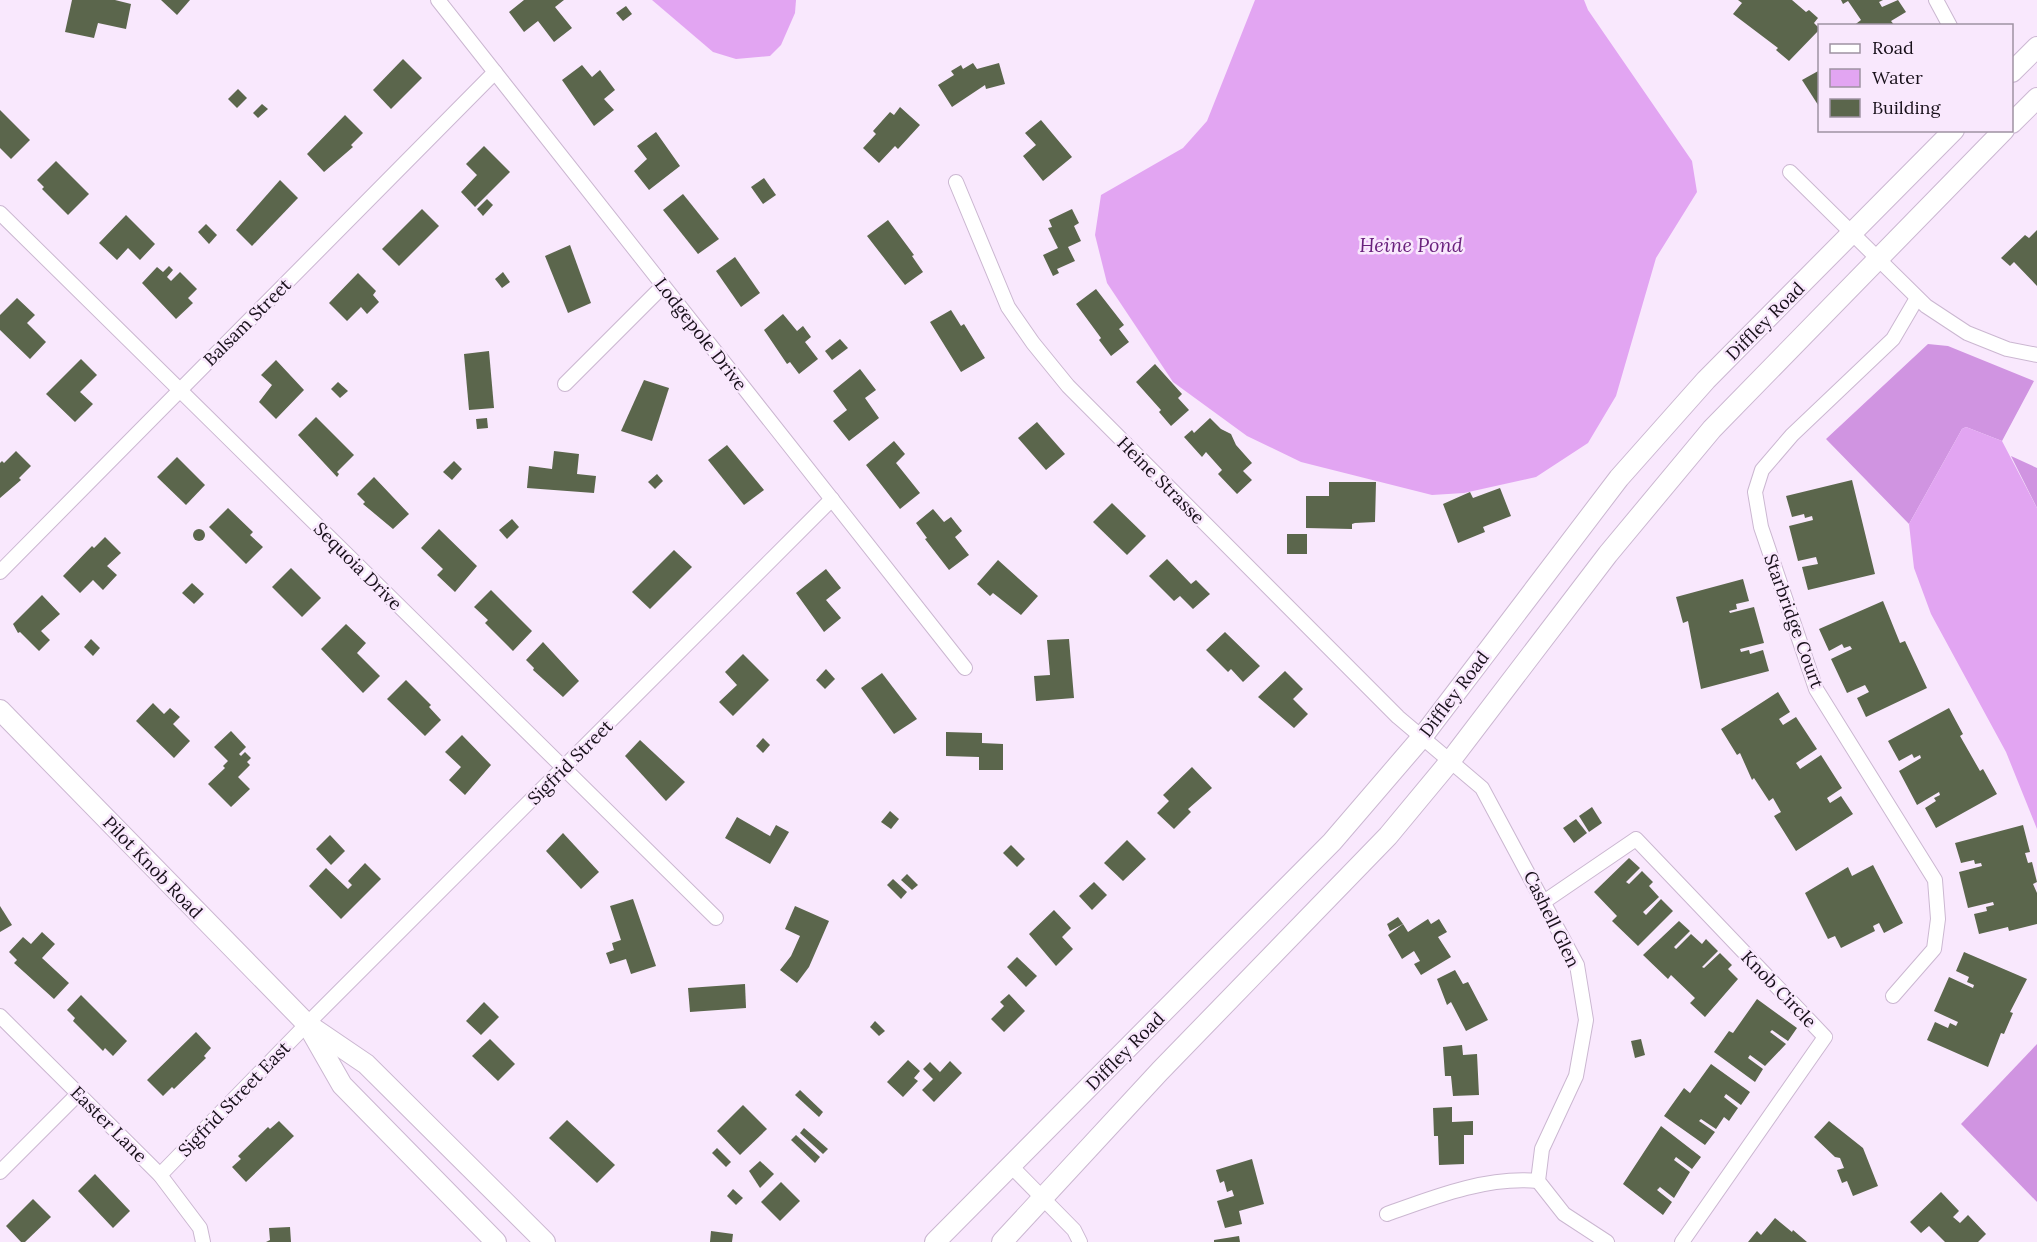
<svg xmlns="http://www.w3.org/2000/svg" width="2037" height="1242" viewBox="0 0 2037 1242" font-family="Lora,serif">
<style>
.forest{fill:#d094e1}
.water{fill:#e2a5f2}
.building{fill:#5b664c}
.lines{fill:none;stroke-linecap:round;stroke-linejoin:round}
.street-casing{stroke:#cbb7d1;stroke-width:16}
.secondary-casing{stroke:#cbb7d1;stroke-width:22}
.street{stroke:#fff;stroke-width:14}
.secondary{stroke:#fff;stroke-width:20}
.labels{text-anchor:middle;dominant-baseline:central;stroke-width:5;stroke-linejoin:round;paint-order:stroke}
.street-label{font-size:18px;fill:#18101a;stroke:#f9e8fd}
.water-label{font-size:20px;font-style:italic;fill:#6a227d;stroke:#f9e8fd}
</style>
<rect width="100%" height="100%" fill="#f9e8fd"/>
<g class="forest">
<path d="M1928 344 1948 346 2034 381 2002 441 1966 427 1962 429 1909 524 1826 439Z"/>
<path d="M2011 456 2037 468V508Z"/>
<path d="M2037 1044V1202L1961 1124Z"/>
</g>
<g class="water">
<path d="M652 0H796L795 13 781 45 770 56 736 59 713 52Z"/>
<path d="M1255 0H1584L1588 10 1692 161 1697 192 1656 258 1616 396 1588 443 1536 477 1464 493 1432 495 1301 462 1247 436 1173 382 1107 283 1095 235 1101 195 1183 148 1207 121Z"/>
<path d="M1966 427 2002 441 2037 508V829L2006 752 1931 614 1914 568 1909 524 1962 429Z"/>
</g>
<g class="building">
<path d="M72 0H115L131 4 126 29 98 23 94 38 65 32Z"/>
<path d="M161 0H190L177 15Z"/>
<path d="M524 0H564L555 7 572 28 554 42 538 21 524 32 509 12Z"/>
<path d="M1738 0H1792L1806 12 1809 10 1818 18 1814 23 1820 29 1789 61 1776 50 1778 48 1733 14 1742 3Z"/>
<path d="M1841 0H1883L1879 2 1882 7 1898 0 1906 12 1891 21 1895 26H1853L1861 20 1848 1 1843 4Z"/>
<path d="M626 6 632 14 623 21 616 13Z"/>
<path d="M403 59 422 78 391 109 373 90Z"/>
<path d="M973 63 977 69 999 63 1005 84 986 89 985 85 952 107 938 85 954 75 951 71 961 65 963 69Z"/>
<path d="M582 65 592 77 600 70 615 90 604 99 614 110 594 126 562 80Z"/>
<path d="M1820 70V108L1802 80Z"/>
<path d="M238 89 247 98 237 108 228 99Z"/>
<path d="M262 104 268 109 258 118 253 113Z"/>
<path d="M900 107 920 125 898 149 895 146 879 163 863 148 876 134 873 131 890 112 894 115Z"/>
<path d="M0 110 30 140 11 159 0 148Z"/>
<path d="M345 115 363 133 351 145 353 147 324 172 307 154Z"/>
<path d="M1041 120 1072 157 1043 181 1023 156 1036 145 1025 133Z"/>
<path d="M656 132 680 166 649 190 634 171 647 159 637 146Z"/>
<path d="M484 146 510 172 475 207 461 192 477 175 466 164Z"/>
<path d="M56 161 89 194 68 215 42 189 44 187 37 180Z"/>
<path d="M764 178 776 195 763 204 751 187Z"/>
<path d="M280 180 298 198 252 246 236 230Z"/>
<path d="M683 194 719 239 698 254 663 210Z"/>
<path d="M487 199 493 205 483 216 477 209Z"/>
<path d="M422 209 439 226 399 266 382 249Z"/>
<path d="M1072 209 1079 223 1074 226 1081 241 1068 247 1075 261 1057 269 1059 273 1053 276 1043 255 1058 248 1048 228 1052 227 1049 220Z"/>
<path d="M126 215 155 244 140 260 128 248 117 260 99 243Z"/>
<path d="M888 220 914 255 912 256 923 272 905 285 867 236Z"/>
<path d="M206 224 217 235 209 244 198 232Z"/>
<path d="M2037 230V286L2014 262 2010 266 2001 258 2025 235 2029 238Z"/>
<path d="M570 245 591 303 568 313 545 256Z"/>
<path d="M735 257 760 293 741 307 716 271Z"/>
<path d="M169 266 173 270 167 277 171 281 180 272 197 289 188 298 193 303 176 319 142 283 157 267 163 272Z"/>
<path d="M503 272 510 282 502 288 495 279Z"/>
<path d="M358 273 376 291 373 295 379 302 367 314 361 307 347 321 329 303Z"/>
<path d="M1096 289 1124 325 1119 329 1129 342 1111 356 1099 340 1101 338 1076 304Z"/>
<path d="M17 298 35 315 27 323 46 342 30 359 0 330V315Z"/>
<path d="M951 310 961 326 964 324 985 358 961 372 930 322Z"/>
<path d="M783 314 797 331 803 326 811 337 805 342 818 359 799 374 790 362 787 364 764 330Z"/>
<path d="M840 339 848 348 832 360 825 351Z"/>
<path d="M489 351 494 408 469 410 464 354Z"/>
<path d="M81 359 97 375 80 392 93 404 75 422 46 394Z"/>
<path d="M276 360 304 390 276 419 259 402 272 385 261 375Z"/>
<path d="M1155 364 1182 394 1178 398 1189 410 1171 426 1159 412 1161 410 1136 382Z"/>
<path d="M860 369 876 390 865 398 879 418 849 441 833 421 847 410 833 391Z"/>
<path d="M644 380 669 388 652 441 621 431Z"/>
<path d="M338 382 348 391 340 398 331 389Z"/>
<path d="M316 417 354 455 337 472 339 474 337 477 298 435Z"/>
<path d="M487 418 488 428 477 429 476 419Z"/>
<path d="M1210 418 1221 429 1231 434 1236 445 1252 463 1243 471 1252 480 1237 494 1218 474 1222 470 1206 452 1202 457 1184 437 1192 430 1194 433Z"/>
<path d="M1037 422 1065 454 1046 470 1018 438Z"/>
<path d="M894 441 905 454 896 463 920 493 900 509 866 465Z"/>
<path d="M727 445 764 490 744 505 708 460Z"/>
<path d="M16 451 31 466 19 478 21 480 0 498V463L2 461 4 463Z"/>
<path d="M554 451 579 454 577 474 596 476 594 493 527 488 529 466 552 469Z"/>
<path d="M177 457 205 485 186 505 157 477Z"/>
<path d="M454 461 462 469 452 480 443 472Z"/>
<path d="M657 474 663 481 655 489 648 482Z"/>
<path d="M374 477 409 514 393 529 363 504 365 502 357 494Z"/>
<path d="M1852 480 1875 574 1808 590 1802 567 1818 564 1816 557 1798 561 1789 526 1813 520 1812 516 1805 518 1804 514 1792 517 1786 496Z"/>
<path d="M1329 482H1376L1375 522 1355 523 1352 524V529L1306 528V496H1329Z"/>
<path d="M1500 488 1511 516 1483 527 1485 532 1458 543 1443 504 1470 492 1473 498Z"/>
<path d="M1112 503 1146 536 1127 555 1093 522Z"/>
<path d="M228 508 253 532 250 535 263 547 246 564 209 527Z"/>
<path d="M933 509 944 522 951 517 962 531 955 537 969 555 949 570 925 539 927 538 916 523Z"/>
<path d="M512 519 519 527 507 539 499 530Z"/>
<circle cx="199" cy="535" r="6"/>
<path d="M439 529 477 566 455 592 437 575 443 569 421 548Z"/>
<rect x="1287" y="534" width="20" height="20"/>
<path d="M105 537 121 553 107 566 117 575 103 590 93 580 80 593 63 576 92 546 94 548Z"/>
<path d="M674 550 692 567 650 609 632 592Z"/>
<path d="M1167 559 1191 584 1196 580 1210 594 1193 609 1180 596 1174 601 1149 576Z"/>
<path d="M998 560 1038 596 1021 615 993 593 990 596 977 584Z"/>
<path d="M291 568 321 598 302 617 272 587Z"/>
<path d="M826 569 841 588 826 600 841 618 824 632 796 593Z"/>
<path d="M1743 579 1749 601 1736 604 1737 609 1729 611 1730 613 1754 607 1764 643 1740 649 1741 652 1749 650 1750 654 1763 650 1769 671 1701 689 1688 621 1683 623 1676 597Z"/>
<path d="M192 583 204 594 194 604 182 593Z"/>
<path d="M491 590 532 631 513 651 485 623 488 620 474 607Z"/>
<path d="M42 595 60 614 41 631 50 640 39 651 20 632 18 633 13 624Z"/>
<path d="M1883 601 1900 643 1905 641 1927 688 1866 717 1857 698 1869 692 1865 685 1847 693 1831 659 1852 649 1850 646 1844 648 1842 644 1829 651 1819 629Z"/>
<path d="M346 624 366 643 357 653 380 676 363 693 321 649Z"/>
<path d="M1225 632 1260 666 1243 682 1231 669 1228 672 1206 650Z"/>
<path d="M91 639 100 648 93 656 84 647Z"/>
<path d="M1069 639 1074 698 1036 701 1034 676 1050 675 1047 640Z"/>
<path d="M543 642 579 681 563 697 533 670 534 668 526 660Z"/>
<path d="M743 654 769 680 733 716 719 702 737 685 725 672Z"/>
<path d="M826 669 835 679 825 689 816 680Z"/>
<path d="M1285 671 1303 689 1293 699 1308 714 1294 728 1258 697Z"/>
<path d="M882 673 917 719 894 734 861 688Z"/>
<path d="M406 680 431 705 429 707 441 720 425 736 387 699Z"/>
<path d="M1778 692 1790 712 1779 719 1783 725 1796 717 1817 749 1796 763 1800 769 1821 755 1842 788 1827 798 1830 803 1841 796 1853 814 1796 851 1774 816 1781 812 1773 798 1769 801 1754 778 1752 780 1740 753 1737 755 1721 729Z"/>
<path d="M153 703 164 714 170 708 180 717 173 724 190 741 174 758 136 721Z"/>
<path d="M1949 708 1963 734 1960 736 1980 771 1983 769 1997 794 1936 828 1925 808 1936 801 1934 798 1940 795 1939 792 1917 805 1899 771 1921 758 1920 755 1914 758 1912 754 1899 761 1888 741Z"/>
<path d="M231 731 246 747 239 754 241 756 245 752 251 758 247 762 250 765 238 777 250 789 231 807 208 784 225 768 223 766 228 761 214 747Z"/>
<path d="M946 732 982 733V743L1003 744V770H979V757L946 756Z"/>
<path d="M462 735 491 765 465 795 449 780 461 767 445 752Z"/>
<path d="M763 738 770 745 763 753 756 746Z"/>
<path d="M640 740 685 782 666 801 625 756Z"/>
<path d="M1192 767 1212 788 1188 809 1191 812 1174 829 1157 813 1169 801 1163 795Z"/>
<path d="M1592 807 1602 823 1589 832 1579 816Z"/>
<path d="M890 811 899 819 891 829 881 822Z"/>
<path d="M737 817 770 836 776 825 789 832 770 864 725 838Z"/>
<path d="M1576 819 1587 833 1574 843 1563 828Z"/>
<path d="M2023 825 2030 852 2025 853 2028 863 2032 862 2037 882 2033 884 2037 893V924L2009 931 2008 927 1979 934 1974 914 1987 911 1986 907 1994 905 1993 902 1968 908 1959 872 1982 866 1981 863 1975 864 1974 860 1961 863 1955 843Z"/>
<path d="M563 833 599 872 581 889 546 851Z"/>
<path d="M330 835 345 851 331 865 316 849Z"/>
<path d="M1127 840 1146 859 1123 881 1104 863Z"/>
<path d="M1011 845 1025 859 1017 867 1003 853Z"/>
<path d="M1629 858 1640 868 1626 882 1629 884 1642 871 1653 882 1649 886 1659 897 1643 912 1646 915 1661 899 1673 911 1638 946 1612 921 1617 916 1594 892Z"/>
<path d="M365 863 381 879 341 919 309 886 326 868 348 889 352 885 348 881Z"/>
<path d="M1873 865 1903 923 1884 933 1879 923 1873 926 1875 931 1841 948 1835 936 1828 939 1805 893 1848 867 1852 876Z"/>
<path d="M907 874 918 885 912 890 901 880Z"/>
<path d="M893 879 907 892 901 899 887 885Z"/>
<path d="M1094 882 1107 895 1092 910 1079 896Z"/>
<path d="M633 899 656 966 631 974 626 959 610 964 606 953 614 950 612 943 621 940 610 906Z"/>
<path d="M0 906 12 925 0 932Z"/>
<path d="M795 906 829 921 809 967 797 983 780 970 791 956 800 936 785 929Z"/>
<path d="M1054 910 1071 928 1062 937 1073 949 1056 966 1029 934Z"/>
<path d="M1398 917 1403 924 1390 931 1387 924Z"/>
<path d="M1428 919 1431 924 1439 919 1447 932 1438 937 1451 957 1421 975 1414 964 1420 961 1414 951 1402 959 1388 935 1403 924 1408 932Z"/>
<path d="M1679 921 1690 931 1674 947 1676 949 1691 934 1702 944 1706 939 1718 951 1702 967 1704 968 1720 953 1732 965 1728 969 1738 979 1705 1017 1690 1003 1695 998 1671 975 1668 979 1643 955Z"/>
<path d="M42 932 55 944 42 958 69 983 54 999 14 963 17 960 9 952 23 937 31 944Z"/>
<path d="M1964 952 2027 979 2010 1012 2013 1013 2004 1034 2001 1033 1988 1067 1927 1040 1935 1022 1948 1028 1950 1023 1956 1026 1958 1022 1934 1011 1949 977 1973 988 1974 985 1967 982 1969 977 1956 971Z"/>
<path d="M1017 957 1037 976 1026 987 1007 967Z"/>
<path d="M1455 970 1463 984 1468 982 1488 1020 1466 1031 1451 1002 1447 1005 1437 979Z"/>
<path d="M745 984 746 1008 690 1012 688 988Z"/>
<path d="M1009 994 1025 1011 1004 1032 991 1019 1004 1006 1000 1002Z"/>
<path d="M81 995 127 1041 113 1056 105 1048 103 1051 73 1021 75 1018 67 1010Z"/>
<path d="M1757 999 1797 1028 1788 1041 1772 1030 1770 1032 1786 1044 1765 1066 1750 1055 1748 1058 1763 1069 1755 1082 1714 1052 1729 1031 1733 1033Z"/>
<path d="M484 1002 499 1017 481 1035 466 1021Z"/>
<path d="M875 1021 885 1031 879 1036 870 1027Z"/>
<path d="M196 1032 211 1048 204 1056 206 1058 174 1089 172 1087 163 1096 147 1080Z"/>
<path d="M490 1039 515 1064 498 1081 472 1056Z"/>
<path d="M1641 1039 1645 1055 1635 1058 1631 1041Z"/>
<path d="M1462 1045 1463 1055 1477 1054 1479 1095 1453 1096 1451 1076H1445L1443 1047Z"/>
<path d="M908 1060 920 1071 914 1078 918 1081 903 1097 887 1082Z"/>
<path d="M950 1061 962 1073 934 1102 922 1090 933 1079 923 1069 930 1062 940 1072Z"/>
<path d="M1711 1064 1750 1092 1741 1105 1726 1094 1724 1097 1738 1108 1729 1121 1724 1117 1716 1129 1701 1119 1699 1121 1715 1132 1705 1145 1664 1116 1684 1088 1690 1093Z"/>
<path d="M800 1090 823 1112 819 1117 795 1095Z"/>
<path d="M743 1105 767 1129 740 1155 717 1131Z"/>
<path d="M1452 1107V1122L1473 1121V1135H1464V1164L1439 1165 1438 1136H1434L1433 1108Z"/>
<path d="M567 1120 615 1165 597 1183 549 1138Z"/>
<path d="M279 1121 294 1136 246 1182 232 1167 241 1159 238 1156 268 1127 270 1129Z"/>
<path d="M1829 1121 1863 1148 1878 1186 1853 1196 1847 1181 1842 1183 1837 1170 1844 1168 1840 1158 1835 1157 1814 1137Z"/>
<path d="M1661 1126 1701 1157 1692 1169 1676 1157 1674 1160 1690 1172 1674 1198 1660 1187 1657 1190 1672 1202 1663 1215 1623 1184Z"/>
<path d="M804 1128 828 1149 823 1154 800 1133Z"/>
<path d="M796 1135 820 1157 815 1163 791 1140Z"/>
<path d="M717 1148 731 1162 726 1167 712 1153Z"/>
<path d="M1252 1159 1264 1204 1239 1211 1242 1224 1225 1228 1217 1201 1234 1196 1232 1190 1227 1192 1224 1181 1220 1183 1216 1170Z"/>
<path d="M760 1161 774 1174 760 1188 749 1171Z"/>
<path d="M95 1174 130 1211 113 1228 78 1191Z"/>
<path d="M781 1182 800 1201 780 1221 761 1202Z"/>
<path d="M733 1189 743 1198 736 1205 727 1196Z"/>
<path d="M1941 1192 1959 1211 1953 1217 1960 1223 1968 1215 1986 1234 1978 1242H1945L1929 1226 1921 1233 1910 1222Z"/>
<path d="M33 1199 51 1217 25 1242H21L6 1226Z"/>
<path d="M1775 1218 1792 1232 1793 1230 1807 1242H1748L1757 1231 1761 1235Z"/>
<path d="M290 1227 291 1242H266L270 1240 269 1228Z"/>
<path d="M711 1231 733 1234 732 1242H710Z"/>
<path d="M1239 1236 1240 1242H1214V1240Z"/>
</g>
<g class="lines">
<defs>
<g id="street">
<path d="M438 0 965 668"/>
<path d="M1936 0 1950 26"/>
<path d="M1790 172 1926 306 1967 333 2007 349 2037 355"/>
<path d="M956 182 1008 307 1033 343 1068 386 1398 717 1482 788 1577 965 1586 1020 1576 1076 1542 1149 1538 1181 1564 1214 1607 1242"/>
<path d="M0 213 716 918"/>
<path d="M565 384 663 286"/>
<path d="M0 572 495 72"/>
<path d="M1545 901 1636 839 1825 1037 1682 1242"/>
<path d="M1893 996 1934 949 1938 919 1935 880 1816 689 1761 527 1755 492 1762 470 1792 435 1893 339 1917 298"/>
<path d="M0 1016 160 1175 200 1228 203 1242"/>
<path d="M1011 1166 1074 1230 1080 1242"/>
<path d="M0 1172 78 1094"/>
<path d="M160 1175 307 1024 832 499"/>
<path d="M1387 1214C1434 1197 1487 1176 1538 1181"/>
</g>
<g id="secondary">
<path d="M2012 72 2037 47"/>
<path d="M2012 123 2037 98"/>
<path d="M0 710 307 1024 366 1064 545 1242"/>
<path d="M310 1029 342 1085 496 1242"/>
<path d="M935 1242 1332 842 1423 736 1619 478 1706 380 1954 130"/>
<path d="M1002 1242 1160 1071 1388 836 1451 760 1608 554 1712 429 2004 130"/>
</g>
</defs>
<use href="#street" class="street-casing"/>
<use href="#secondary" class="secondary-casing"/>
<use href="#street" class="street"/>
<use href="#secondary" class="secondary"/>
</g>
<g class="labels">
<g class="street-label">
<text transform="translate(1765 321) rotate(-45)">Diffley Road</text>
<text transform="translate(247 322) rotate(-45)">Balsam Street</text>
<text transform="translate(701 334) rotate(52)">Lodgepole Drive</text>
<text transform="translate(1161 480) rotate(45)">Heine Strasse</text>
<text transform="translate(358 566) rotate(45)">Sequoia Drive</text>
<text transform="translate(1794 621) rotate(70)">Starbridge Court</text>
<text transform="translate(1454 694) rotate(-53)">Diffley Road</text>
<text transform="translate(570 762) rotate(-45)">Sigfrid Street</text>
<text transform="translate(153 867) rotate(46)">Pilot Knob Road</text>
<text transform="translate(1552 919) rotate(64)">Cashell Glen</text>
<text transform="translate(1779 989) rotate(46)">Knob Circle</text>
<text transform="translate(1125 1051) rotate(-45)">Diffley Road</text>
<text transform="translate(234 1099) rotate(-46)">Sigfrid Street East</text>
<text transform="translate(109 1124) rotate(45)">Easter Lane</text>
</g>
<g class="water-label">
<text x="1411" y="244">Heine Pond</text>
</g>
</g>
<rect x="1818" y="24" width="195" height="108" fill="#f9e8fd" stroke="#9f92a2" stroke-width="1.5"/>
<rect x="1830" y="44" width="30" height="9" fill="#ffffff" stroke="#9f92a2" stroke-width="1.5"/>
<text x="1872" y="54" font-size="18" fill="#18101a">Road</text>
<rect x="1830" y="69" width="30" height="18" fill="#e2a5f2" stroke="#9f92a2" stroke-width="1.5"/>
<text x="1872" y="84" font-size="18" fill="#18101a">Water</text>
<rect x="1830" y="99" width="30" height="18" fill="#5b664c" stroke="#9f92a2" stroke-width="1.5"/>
<text x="1872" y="114" font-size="18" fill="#18101a">Building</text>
</svg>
